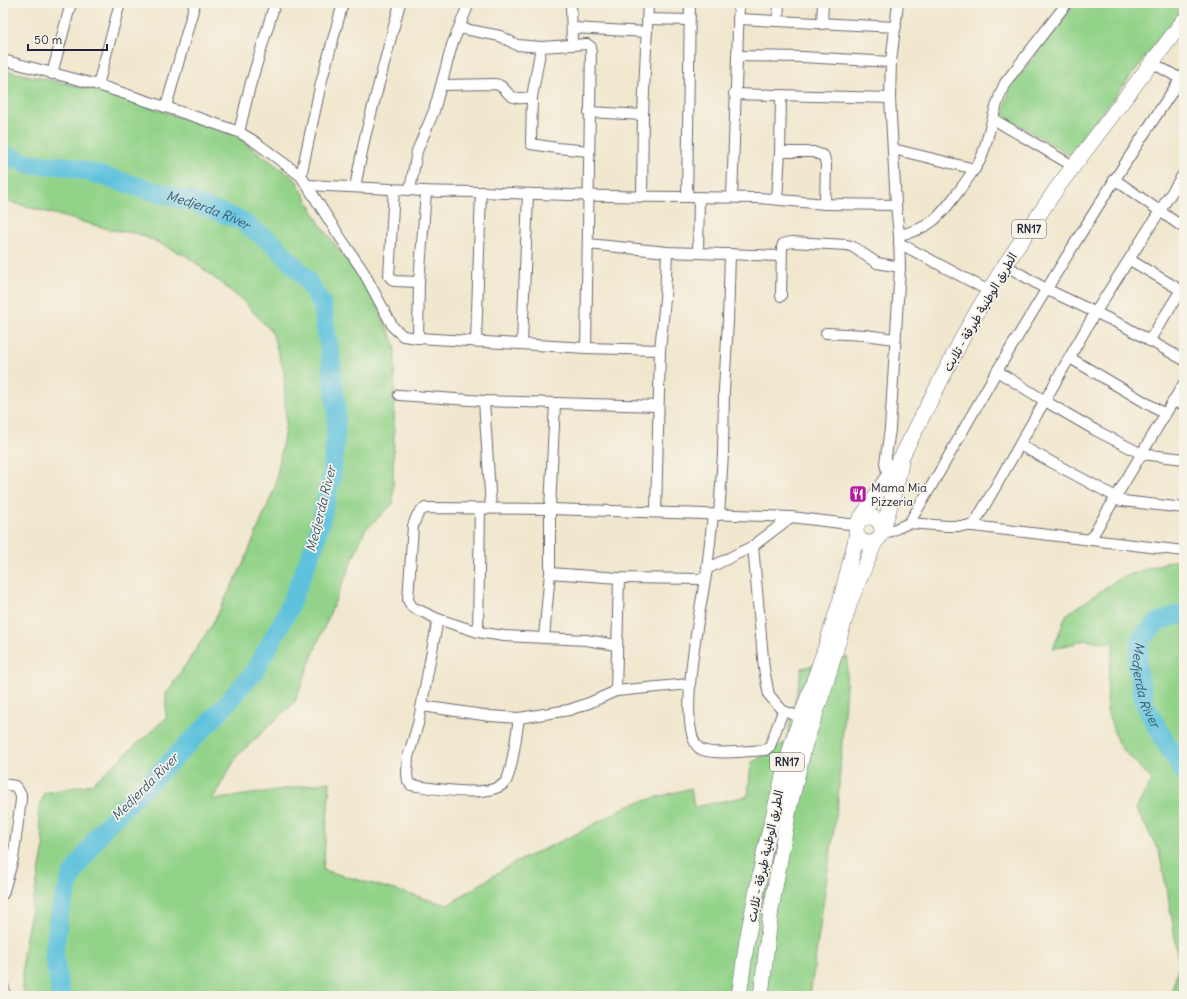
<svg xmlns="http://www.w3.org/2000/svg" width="1187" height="999" viewBox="0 0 1187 999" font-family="Delius,'Playpen Sans Arabic',sans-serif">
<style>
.green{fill:#93d389;stroke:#5a7a62}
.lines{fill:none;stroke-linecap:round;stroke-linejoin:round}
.river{stroke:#5fc2dd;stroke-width:19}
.street-casing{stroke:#6a676e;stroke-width:12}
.primary-casing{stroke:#6a676e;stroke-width:16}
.street{stroke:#fff;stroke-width:10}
.primary{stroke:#fff;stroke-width:15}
.labels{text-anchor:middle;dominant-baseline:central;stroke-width:3.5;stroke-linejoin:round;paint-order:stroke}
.shield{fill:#f7f3e8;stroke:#62616f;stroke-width:1}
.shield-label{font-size:11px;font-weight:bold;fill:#22223b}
.street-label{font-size:12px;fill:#22223b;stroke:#f7f3e8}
.poi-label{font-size:12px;fill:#22223b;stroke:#f7f3e8;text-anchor:start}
.water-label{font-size:13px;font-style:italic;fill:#375a74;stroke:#f7f3e8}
</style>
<rect width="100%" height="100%" fill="#f7f3e8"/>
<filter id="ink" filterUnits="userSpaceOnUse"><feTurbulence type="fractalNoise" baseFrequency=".025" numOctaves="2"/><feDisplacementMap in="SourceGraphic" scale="8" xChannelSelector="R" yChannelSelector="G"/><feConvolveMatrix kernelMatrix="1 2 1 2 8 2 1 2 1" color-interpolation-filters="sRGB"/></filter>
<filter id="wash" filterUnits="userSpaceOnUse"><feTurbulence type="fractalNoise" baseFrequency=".012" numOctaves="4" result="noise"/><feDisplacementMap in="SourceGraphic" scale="16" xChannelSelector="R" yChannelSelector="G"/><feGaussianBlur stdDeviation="0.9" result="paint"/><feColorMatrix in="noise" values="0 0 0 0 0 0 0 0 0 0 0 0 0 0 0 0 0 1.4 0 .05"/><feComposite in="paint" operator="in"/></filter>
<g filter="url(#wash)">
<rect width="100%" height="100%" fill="#f1e7ce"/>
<g class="green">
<path d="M1076 3H1184V7L1070 155 1003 116 1010 87Z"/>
<path d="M3 70 101 91 236 136 296 180 320 224 373 296 395 345 393 504 365 530 315 649 295 702 237 756 212 800 330 782 323 870 448 905 510 865 576 834 629 805 691 788 694 807 748 796 751 763 786 742 802 668 848 657 838 800 810 996H26L22 989 23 952 44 847 38 813 44 793 92 784 166 718V694L212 625 245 560 275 487 286 423 284 372 272 332 242 300 187 256 139 234 112 230 3 200Z"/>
<path d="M1184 557V996H1170L1179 966 1172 918 1159 851 1136 809 1152 780 1118 744 1107 710 1108 679 1114 643 1086 640 1053 649 1066 615 1115 581 1142 570Z"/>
</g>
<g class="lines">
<g class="river">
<path id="s1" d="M3 154 29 164 67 166 192 202 240 220 274 244 305 277 322 304 331 361 337 417 332 475 316 541 286 615 255 671 214 718 102 830 72 875 59 914 54 955 61 996"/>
<path id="s2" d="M1184 615H1178L1158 622 1141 638 1137 666 1145 704 1158 729 1184 773"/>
</g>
</g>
</g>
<g filter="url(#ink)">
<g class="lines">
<defs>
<g id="street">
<path d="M571 3 572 44"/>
<path d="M648 19 689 20"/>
<path d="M738 19 896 27"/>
<path d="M778 20 779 3"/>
<path d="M822 24 823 3"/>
<path d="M459 28 500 36 517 45 541 47 587 44 591 47 586 348"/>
<path d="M573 28 647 32"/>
<path d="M541 47 532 97 531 144 557 148 589 151"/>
<path d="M737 56 802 57 891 62"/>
<path d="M3 60 98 85 202 119 239 132 254 141 301 176 338 234 363 271 393 327 403 336 418 338 586 348 660 350"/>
<path d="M1151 62 1184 81"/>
<path d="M52 74 71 3"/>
<path d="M98 85 120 3"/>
<path d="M442 85 495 84C503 85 504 90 510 95 516 100 525 98 532 97"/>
<path d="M734 94 890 98"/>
<path d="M166 107 195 3"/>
<path d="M589 112 643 115"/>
<path d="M993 119 1073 166"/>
<path d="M239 132 250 86 275 3"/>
<path d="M893 149 975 169"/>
<path d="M780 152H813L824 156 826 165 825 204"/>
<path d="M301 176 321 83 343 3"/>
<path d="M1114 179 1184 228"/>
<path d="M308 185 410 190C434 193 459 191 483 192 551 195 619 197 687 197L759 198 825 204 896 205"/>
<path d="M355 187 365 137 400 3"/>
<path d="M394 189 389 276 394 281 419 282"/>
<path d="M410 190 417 151 434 111 452 45 469 3"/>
<path d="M642 197 643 115 648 3"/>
<path d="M687 197 690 3"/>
<path d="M732 197 739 3"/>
<path d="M777 199 780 152 781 96"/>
<path d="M899 235C935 228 943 212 964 184 970 175 978 166 982 156 990 132 994 106 1005 83L1067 3"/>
<path d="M899 243 989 291"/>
<path d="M588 244 667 252 781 256"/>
<path d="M698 252 699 198"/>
<path d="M1130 260 1184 292"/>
<path d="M1005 265 1046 289 1124 326 1184 360"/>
<path d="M781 296 782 248 783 244 792 242 847 245 853 247 877 263 900 267"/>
<path d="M826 333 865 335 895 339"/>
<path d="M418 338 419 282 426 192"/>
<path d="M1149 341 1181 290"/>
<path d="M476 342 481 192"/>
<path d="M522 344 528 195"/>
<path d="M1070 358 1165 414"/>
<path d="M997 371 1045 401 1095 430 1142 454 1184 459"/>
<path d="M399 395 484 401 658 406"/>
<path d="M484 401 491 508"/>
<path d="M1173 402 1184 404"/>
<path d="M1020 445 1116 497"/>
<path d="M890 478 888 477 885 463 890 429 900 267 899 235 896 205 890 98 891 62 898 3"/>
<path d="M1114 500 1184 508"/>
<path d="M656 512 660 350 665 299 667 252"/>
<path d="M713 515C711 533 709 551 707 569 702 601 675 727 699 748 708 756 751 751 765 750L770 746 783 711"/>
<path d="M719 515 723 454 724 390 728 321 730 254"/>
<path d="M909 523C940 474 967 422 997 371 1057 271 1118 171 1184 74"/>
<path d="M973 526 1095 313 1184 173"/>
<path d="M882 535 909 523 947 526H973L1184 551"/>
<path d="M1090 540 1184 383"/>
<path d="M753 546 764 669 769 695 783 711 801 717"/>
<path d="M707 569 753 546 791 517"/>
<path d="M550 573 619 578 705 579"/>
<path d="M438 619 418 724 408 757 407 774 408 781 411 785C432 788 493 800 506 781 512 773 517 730 519 718"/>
<path d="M478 632 480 509"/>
<path d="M544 637 550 573V509L555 403"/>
<path d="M616 645 586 640 504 636 478 632 438 619 412 607 408 600 413 526C416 518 417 512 425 508L550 509 766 516 791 517 857 525"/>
<path d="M616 691 619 578"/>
<path d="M422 706 490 716 519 718 569 710 589 703 616 691 689 684"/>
<path d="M3 784 15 786 21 794V800L13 859 3 894"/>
<path d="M3 986 5 996"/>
</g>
<g id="primary">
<circle cx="869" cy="530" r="13"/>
<path d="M859 521 902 456 967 329 989 291 1005 265 1057 188 1184 20"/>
<path d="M883 529 897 482 901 463"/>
<path d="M739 996 747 940 765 849 783 776 794 737 824 652 840 602 857 535"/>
<path d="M761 996 771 910 789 809 805 744 825 686 850 602 875 542"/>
</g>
</defs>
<use href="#street" class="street-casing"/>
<use href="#primary" class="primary-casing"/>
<use href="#street" class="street"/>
<use href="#primary" class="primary"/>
</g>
</g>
<defs>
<symbol id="restaurant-square" viewBox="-11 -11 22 22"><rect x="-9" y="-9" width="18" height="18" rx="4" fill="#b5179e" stroke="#f7f3e8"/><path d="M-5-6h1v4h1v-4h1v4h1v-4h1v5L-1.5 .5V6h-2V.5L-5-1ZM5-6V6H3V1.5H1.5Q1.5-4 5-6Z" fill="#fff"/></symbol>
</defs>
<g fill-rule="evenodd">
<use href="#restaurant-square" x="848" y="484" width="20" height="20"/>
</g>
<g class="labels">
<g class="shield">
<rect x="1012" y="220" width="34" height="18" rx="3"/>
<rect x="770" y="753" width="34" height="18" rx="3"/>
</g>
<g class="shield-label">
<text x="1029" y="229">RN17</text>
<text x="787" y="762">RN17</text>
</g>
<g class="street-label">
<text transform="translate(980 312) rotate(-60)">الطريق الوطنية طبرقة - تلابت</text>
<text transform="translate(765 856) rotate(-78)">الطريق الوطنية طبرقة - تلابت</text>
</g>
<g class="poi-label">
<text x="871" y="487">Mama Mia<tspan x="871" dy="14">Pizzeria</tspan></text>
</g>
<g class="water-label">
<text stroke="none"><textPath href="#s1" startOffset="214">Medjerda River</textPath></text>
<text transform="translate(321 509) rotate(-76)">Medjerda River</text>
<text stroke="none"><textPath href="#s2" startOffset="99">Medjerda River</textPath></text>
<text transform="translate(145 787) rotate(-45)">Medjerda River</text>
</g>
</g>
<rect width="1187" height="999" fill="none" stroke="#f7f3e8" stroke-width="16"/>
<path d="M28 44v6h79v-6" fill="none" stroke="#22223b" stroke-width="2"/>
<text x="34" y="44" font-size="12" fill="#22223b" stroke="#f7f3e8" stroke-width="3" paint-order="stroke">50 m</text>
</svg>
